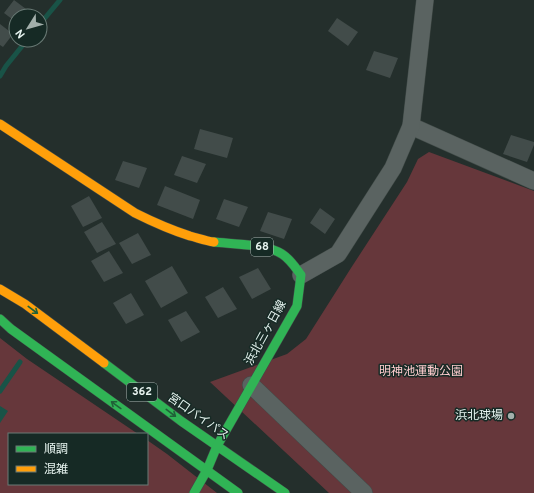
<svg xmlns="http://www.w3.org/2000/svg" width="534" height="493" viewBox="0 0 534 493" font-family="Overpass,'Noto Sans JP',sans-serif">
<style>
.green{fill:#66373b}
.water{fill:#195347}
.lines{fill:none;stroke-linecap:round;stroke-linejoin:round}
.stream{stroke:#195347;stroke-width:5}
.building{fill:#424c4a}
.street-casing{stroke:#414b48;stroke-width:18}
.fast-casing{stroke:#414b48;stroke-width:10}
.slow-casing{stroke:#414b48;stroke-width:10}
.street{stroke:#5a6361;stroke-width:17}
.fast{stroke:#30b455;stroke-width:9}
.slow{stroke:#ff9f0a;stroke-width:9}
.oneway{stroke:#206138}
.poi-dot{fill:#a3afab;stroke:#162a25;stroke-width:1.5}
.labels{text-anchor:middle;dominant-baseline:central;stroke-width:3;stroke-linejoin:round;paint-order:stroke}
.shield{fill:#162a25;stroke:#a8b7b3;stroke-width:1}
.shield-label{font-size:11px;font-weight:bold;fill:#e7f4f0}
.street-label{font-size:12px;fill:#e7f4f0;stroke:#162a25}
.park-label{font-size:12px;fill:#ffcdcf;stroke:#162a25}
.poi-label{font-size:12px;fill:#e7f4f0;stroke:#162a25;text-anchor:end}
</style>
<rect width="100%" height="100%" fill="#242f2c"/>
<g class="green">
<path d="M429 152 534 191V493H329L210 382 287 354 306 339 351 268 407 182 418 159Z"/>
<path d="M0 338 27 359 138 434H9V484H147V440L167 454 217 493H0Z"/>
</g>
<path class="water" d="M0 406 8 411 0 423Z"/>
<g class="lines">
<g class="stream">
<path d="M40 24 60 0"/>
<path d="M0 76 6 66 27 40"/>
<path d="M0 391 20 362"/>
</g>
</g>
<g class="building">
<path d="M14 0 34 15 33 16H16V22L4 13Z"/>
<path d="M337 18 358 32 348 46 328 31Z"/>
<path d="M0 24 13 34 3 47 0 45Z"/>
<path d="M374 51 398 58 390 78 366 70Z"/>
<path d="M200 129 233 138 227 158 194 149Z"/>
<path d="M511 135 534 142V145L527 162 503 154Z"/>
<path d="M182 156 206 164 197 183 174 175Z"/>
<path d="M123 161 147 168 139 188 115 180Z"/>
<path d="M165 186 200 200 193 219 157 205Z"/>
<path d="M89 196 102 218 83 227 71 206Z"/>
<path d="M224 199 248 207 239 227 216 219Z"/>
<path d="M320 208 335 219 325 234 310 223Z"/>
<path d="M268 212 292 219 284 239 260 231Z"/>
<path d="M102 222 116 244 97 253 84 232Z"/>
<path d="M138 233 151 255 132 264 119 243Z"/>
<path d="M109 251 123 273 104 282 91 261Z"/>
<path d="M172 266 188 293 161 308 145 281Z"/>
<path d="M258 268 271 289 252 299 239 277Z"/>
<path d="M223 287 237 309 218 318 205 297Z"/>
<path d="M131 293 144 315 126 324 113 303Z"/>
<path d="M186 311 200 332 181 342 168 320Z"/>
</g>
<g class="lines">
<defs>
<g id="street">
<path d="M411 126 534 181"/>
<path d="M301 275 338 254 393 168 411 126 425 0"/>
<path d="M251 385 364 493"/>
</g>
<g id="fast">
<path d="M0 319 11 329 238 493"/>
<path d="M104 363 181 421 285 493"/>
<path d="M194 493 207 470 217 446 297 306 301 275C295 267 290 259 282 254 267 244 232 244 214 242"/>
</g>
<g id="slow">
<path d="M0 124 135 213C153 222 171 230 190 236 198 238 206 241 214 242"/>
<path d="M0 289 25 304 104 363"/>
</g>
</defs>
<use href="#street" class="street-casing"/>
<use href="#fast" class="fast-casing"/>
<use href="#slow" class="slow-casing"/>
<use href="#street" class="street"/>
<use href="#fast" class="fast"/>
<use href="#slow" class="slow"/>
</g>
<defs><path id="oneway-shaft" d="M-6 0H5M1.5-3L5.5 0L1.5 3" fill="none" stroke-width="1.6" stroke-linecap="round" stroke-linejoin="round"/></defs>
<g class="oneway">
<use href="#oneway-shaft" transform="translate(33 310) rotate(37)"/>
<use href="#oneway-shaft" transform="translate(116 405) rotate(-144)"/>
<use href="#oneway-shaft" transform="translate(171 413) rotate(37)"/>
</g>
<circle class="poi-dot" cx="511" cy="416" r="4"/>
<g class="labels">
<g class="shield">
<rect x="251" y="238" width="22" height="18" rx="3"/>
<rect x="127" y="383" width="30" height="18" rx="3"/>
</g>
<g class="shield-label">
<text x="262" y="247">68</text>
<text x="142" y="392">362</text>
</g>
<g class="street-label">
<text transform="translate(266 333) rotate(-61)">浜北三ヶ日線</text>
<text transform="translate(198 417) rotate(35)">宮口バイパス</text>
</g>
<g class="park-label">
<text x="421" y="372">明神池運動公園</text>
</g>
<g class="poi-label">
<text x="503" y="416">浜北球場</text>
</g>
</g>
<rect x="8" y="433" width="140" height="52" fill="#162a25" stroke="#6a7b76"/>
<rect x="16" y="446" width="20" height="6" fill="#30b455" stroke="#6a7b76"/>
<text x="44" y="453" font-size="12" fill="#e7f4f0">順調</text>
<rect x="16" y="466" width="20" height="6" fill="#ff9f0a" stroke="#6a7b76"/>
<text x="44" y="473" font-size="12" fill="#e7f4f0">混雑</text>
<g transform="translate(28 28) rotate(233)"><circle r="19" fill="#162a25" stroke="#6a7b76"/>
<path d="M0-3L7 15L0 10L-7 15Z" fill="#a3afab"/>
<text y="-6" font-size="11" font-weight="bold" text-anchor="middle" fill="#e7f4f0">N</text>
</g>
</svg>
